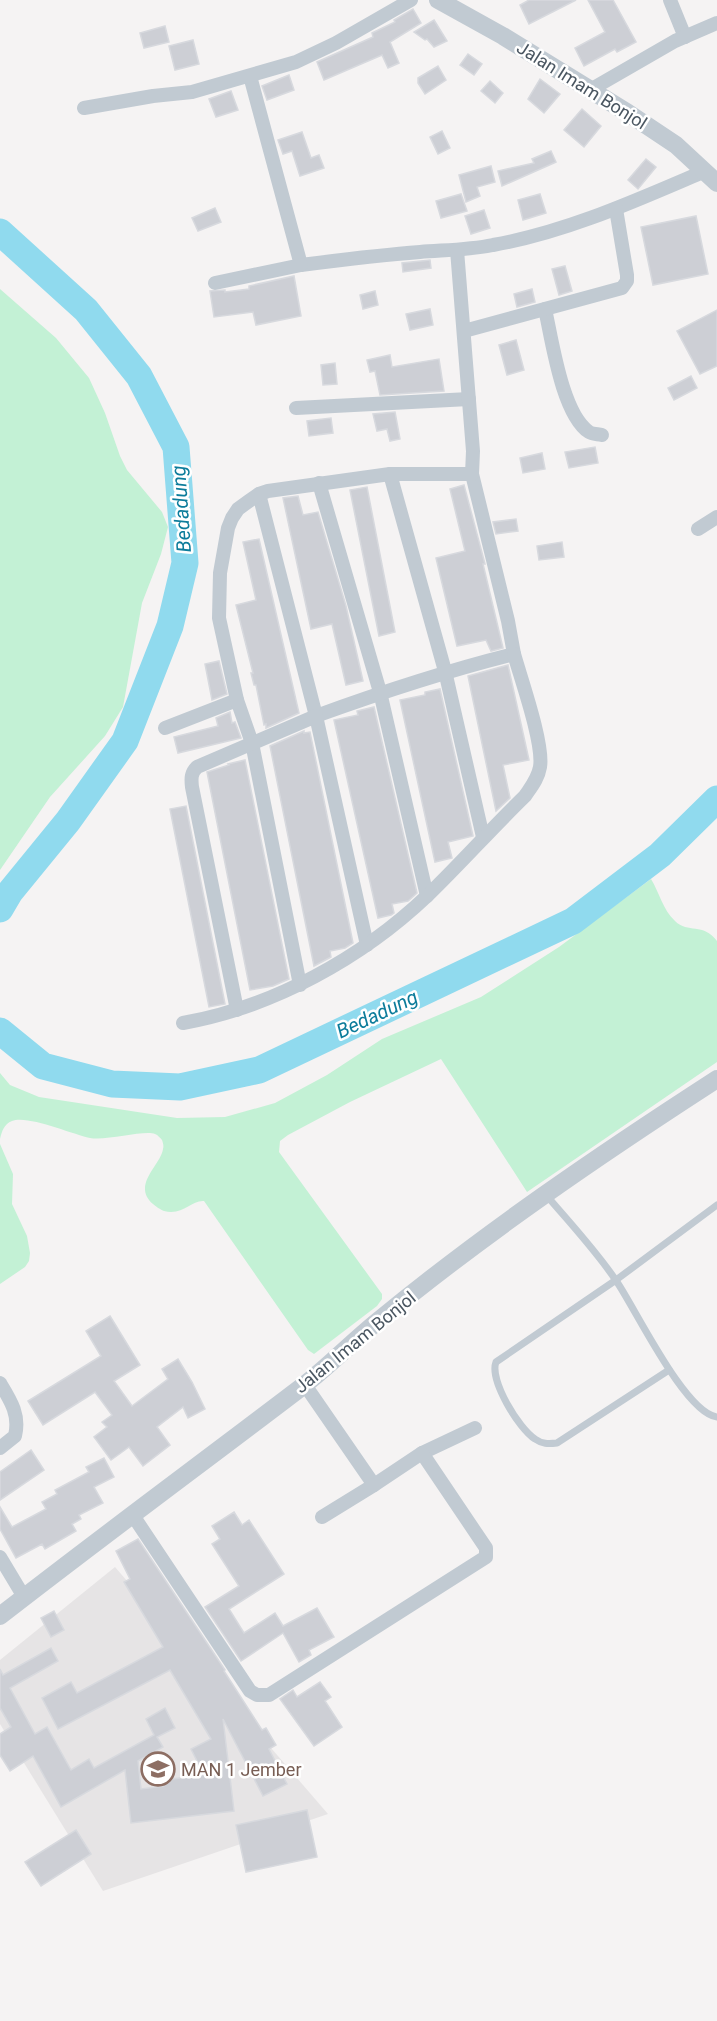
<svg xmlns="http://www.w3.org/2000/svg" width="717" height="2021" viewBox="0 0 717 2021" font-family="Roboto,sans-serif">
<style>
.education{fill:#e6e4e5}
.green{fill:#c3f1d5}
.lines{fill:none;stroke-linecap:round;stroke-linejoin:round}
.river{stroke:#90daee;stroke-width:27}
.building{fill:#cdcfd5;stroke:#d7d9de;stroke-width:1.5}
.service{stroke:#c1cad2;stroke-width:7}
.minor{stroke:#c1cad2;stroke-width:14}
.tertiary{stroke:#c1cad2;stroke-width:18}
.labels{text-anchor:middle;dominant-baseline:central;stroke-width:5;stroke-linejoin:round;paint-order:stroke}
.street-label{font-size:18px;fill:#4a5661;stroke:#fff}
.education-label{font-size:18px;fill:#785e54;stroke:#fff;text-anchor:start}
.water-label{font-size:20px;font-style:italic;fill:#0c7c9b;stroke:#fff}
</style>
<rect width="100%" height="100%" fill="#f5f3f3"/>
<path class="education" d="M115 1567 328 1814 103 1891 0 1724V1660Z"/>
<g class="green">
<path d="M0 289 56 338 89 378 105 413 120 456 127 470 162 512 168 527 161 554 142 603 123 707 105 736 50 797 0 870Z"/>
<path d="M651 879C659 892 663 910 675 921 688 934 703 922 717 941V1062L527 1192 441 1059 350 1102 288 1135 280 1141 279 1152 382 1294V1299L377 1306 314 1354 308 1350 204 1201C191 1200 183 1216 164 1211 161 1210 155 1206 153 1204 131 1185 161 1165 163 1149 164 1146 163 1143 162 1140 160 1138 158 1135 155 1134 144 1130 107 1141 90 1138 71 1134 28 1115 12 1121 4 1124 2 1131 0 1139V1073L10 1085 39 1097 177 1118 225 1117 275 1103 327 1075 382 1039 481 997 559 947Z"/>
<path d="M0 1144 13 1174 12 1204 27 1236 30 1253 29 1261 25 1267 0 1284Z"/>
</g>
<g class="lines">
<g class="river">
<path d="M0 232 86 310 139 376 176 447 185 563 170 626 125 741 68 821 10 892 0 909"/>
<path d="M0 1031 43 1066 112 1084 180 1087 259 1070 573 921 660 855 717 799"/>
</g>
</g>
<g class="building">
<path d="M529 0H576L529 24 520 5Z"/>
<path d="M588 0H613L636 42 617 52 615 49 584 66 575 48 605 32Z"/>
<path d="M413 9 421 23 390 42 399 63 388 68 382 55 324 80 317 62 373 37 372 33 395 22 394 20Z"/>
<path d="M434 20 447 41 434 47 427 39 425 40 414 32Z"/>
<path d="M165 26 169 42 144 48 140 33Z"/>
<path d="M193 40 199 64 175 70 169 46Z"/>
<path d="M468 54 482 64 474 75 460 65Z"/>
<path d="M438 66 446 80 425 94 418 83V78Z"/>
<path d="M289 75 294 90 267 100 262 86Z"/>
<path d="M540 79 560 94 544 113 528 99Z"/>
<path d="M490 81 503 93 495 103 481 91Z"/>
<path d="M231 91 238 110 216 117 209 99Z"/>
<path d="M582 109 601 126 584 147 564 130Z"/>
<path d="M442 131 450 148 438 154 430 137Z"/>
<path d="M302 132 311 158 319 155 324 168 300 176 292 151 283 154 278 140Z"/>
<path d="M551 151 556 162 502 186 498 171 534 163 532 159Z"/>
<path d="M646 159 656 167 638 189 628 180Z"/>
<path d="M491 166 495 182 477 187 480 196 466 202 459 175Z"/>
<path d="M461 194 467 211 441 218 436 201Z"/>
<path d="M540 194 546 213 523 220 518 200Z"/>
<path d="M215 208 221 222 198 231 192 218Z"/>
<path d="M484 210 490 228 471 234 465 216Z"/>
<path d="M696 216 708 274 653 285 641 227Z"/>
<path d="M430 260 431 268 403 272 402 263Z"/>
<path d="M565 266 572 291 559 295 552 269Z"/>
<path d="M294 276 301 316 256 325 253 312 214 317 210 291 225 290V292L249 289V286Z"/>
<path d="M532 289 535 302 517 307 514 294Z"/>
<path d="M375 291 378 305 363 309 360 295Z"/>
<path d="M430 309 433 325 410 330 406 314Z"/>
<path d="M717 310V366L700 374 677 331Z"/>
<path d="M516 340 524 370 507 375 499 345Z"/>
<path d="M390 355 392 367 439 359 444 391 380 395 375 371 370 372 367 360Z"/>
<path d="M335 363 337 384 323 385 321 365Z"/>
<path d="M691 376 697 388 674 400 668 388Z"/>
<path d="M395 412 400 439 390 441 387 429 377 431 373 414Z"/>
<path d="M331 418 333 433 309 436 307 421Z"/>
<path d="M595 447 598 463 569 468 565 452Z"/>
<path d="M542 453 545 469 523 473 520 458Z"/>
<path d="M464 485 485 564H483L503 648 491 651 486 640 457 646 436 558 465 551 450 489Z"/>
<path d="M367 487 395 632 379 636 350 490Z"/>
<path d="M298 496 303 515 318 512 346 606 363 681 346 685 332 624 311 629 283 498Z"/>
<path d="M516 519 518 531 496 534 493 522Z"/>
<path d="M259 539 299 713 266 728V724L264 725 256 685H254L251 673H253L236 605 256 600 243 542Z"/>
<path d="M562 542 564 557 539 560 537 546Z"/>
<path d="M219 661 227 694 212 700 205 664Z"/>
<path d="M508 665 529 760 503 765 510 798 496 811 468 676Z"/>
<path d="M440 689 473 836 448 842 452 858 435 862 400 700 425 695V692Z"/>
<path d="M374 707 417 893 408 901 392 904 394 913 391 915 378 918 334 720 358 715 357 711Z"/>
<path d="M230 712 232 723 235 722 241 738 178 753 174 737 218 726 216 718Z"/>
<path d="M304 731V733L310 732 353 943 345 948 330 951 331 957 314 966 270 746Z"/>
<path d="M245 760 289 979 273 986 250 990 207 772 229 765 228 764Z"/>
<path d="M186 806 225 1004 209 1007 170 809Z"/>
<path d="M110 1316 140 1365 114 1381 132 1406 168 1379 162 1369 178 1359 192 1382 205 1409 188 1418 183 1407 157 1427 170 1445 143 1466 129 1447 111 1460 94 1437 107 1427 102 1422 112 1415 95 1392 43 1425 28 1401 101 1356 86 1331Z"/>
<path d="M31 1450 44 1470 0 1500V1472Z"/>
<path d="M104 1458 114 1477 94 1487 103 1503 79 1515 81 1519 72 1524 76 1531 45 1549 42 1544 16 1558 0 1529V1507L12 1527 46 1509 42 1502 57 1494 55 1490 89 1472 86 1467Z"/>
<path d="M234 1512 242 1525 249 1520 284 1574 229 1609 244 1633 275 1613 283 1626 317 1608 334 1637 309 1650 311 1655 299 1662 283 1633 241 1661 205 1607 239 1586 212 1544 220 1539 212 1526Z"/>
<path d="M138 1539 225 1670 224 1671 262 1730 266 1728 276 1745 269 1749 287 1784 263 1796 223 1719 234 1811 131 1823 125 1770 61 1807 33 1756 10 1771 0 1755V1734L11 1727 0 1708V1669L3 1675 51 1648 58 1661 10 1688 35 1734 47 1727 71 1770 89 1759 94 1768 154 1735 146 1719 165 1708 175 1728 157 1737 163 1747 138 1761 141 1789 164 1786V1780L204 1775 191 1749 211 1739 170 1670 58 1729 42 1698 71 1682 77 1693 163 1647 124 1582 130 1579 116 1551Z"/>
<path d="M54 1611 64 1630 51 1637 41 1618Z"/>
<path d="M320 1682 331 1697 325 1701 342 1727 314 1746 280 1699 293 1690 297 1697Z"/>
<path d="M307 1810 317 1857 246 1872 236 1825Z"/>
<path d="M76 1830 91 1854 41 1886 25 1862Z"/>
</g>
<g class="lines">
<g class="service">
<path d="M547 1196C570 1223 598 1253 617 1282 636 1310 685 1413 717 1417"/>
<path d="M669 1370 557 1443C548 1444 542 1444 535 1439 519 1429 489 1380 496 1362L616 1280 717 1205"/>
</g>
<g class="minor">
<path d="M670 0 685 37"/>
<path d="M250 76 301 265C340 260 380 255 420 252 444 250 468 250 493 245 567 232 637 200 705 171"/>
<path d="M590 90 675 41 717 23"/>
<path d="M84 108 153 96 192 92 296 62 336 43 411 0"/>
<path d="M215 283 301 265"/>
<path d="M545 309C552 340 562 414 589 432 592 434 598 434 602 435"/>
<path d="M464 331 622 288 627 281V275L616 209"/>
<path d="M296 408 469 399"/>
<path d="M390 474 445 671 483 837"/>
<path d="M319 483 380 692 427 896"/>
<path d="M259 494 316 716C382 692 446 671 514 654L508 621 472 474 473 451 457 250"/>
<path d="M698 529 717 517"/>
<path d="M165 728 237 700"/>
<path d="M300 985 252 743 237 700 219 618 220 573 228 528 232 518 238 509 249 501 259 494 268 491 390 474H472"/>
<path d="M237 1010 192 787C191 778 191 773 197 767L316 716 367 945"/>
<path d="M183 1023C273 1007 362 958 428 895 461 863 492 828 525 796 531 787 538 779 540 767 544 744 521 679 514 654"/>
<path d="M0 1383C11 1401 20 1415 15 1436L0 1448"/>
<path d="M422 1453 475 1428"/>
<path d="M132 1514 250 1691 257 1695H269L486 1557V1548L422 1453 374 1485 305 1385"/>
<path d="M322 1517 374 1485"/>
<path d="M0 1557 24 1597"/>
</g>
<g class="tertiary">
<path d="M438 0 503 36 628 113 676 145 717 183"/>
<path d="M0 1616C100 1538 202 1463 303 1386 329 1366 352 1342 378 1321 485 1233 601 1154 717 1079"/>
</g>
</g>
<defs>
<symbol id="school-ring" viewBox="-11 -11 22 22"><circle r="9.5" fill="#fff" stroke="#8d6e63" stroke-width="1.5"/><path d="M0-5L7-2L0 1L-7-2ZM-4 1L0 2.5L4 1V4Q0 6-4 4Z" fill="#8d6e63"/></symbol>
</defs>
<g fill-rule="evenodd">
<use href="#school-ring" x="139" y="1750" width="38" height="38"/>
</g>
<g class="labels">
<g class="street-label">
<text transform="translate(582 85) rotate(32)">Jalan Imam Bonjol</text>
<text transform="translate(355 1342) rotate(-39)">Jalan Imam Bonjol</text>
</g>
<g class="education-label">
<text x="181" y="1769">MAN 1 Jember</text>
</g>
<g class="water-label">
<text transform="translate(181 509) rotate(-94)">Bedadung</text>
<text transform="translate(377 1014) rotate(-25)">Bedadung</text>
</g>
</g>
</svg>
